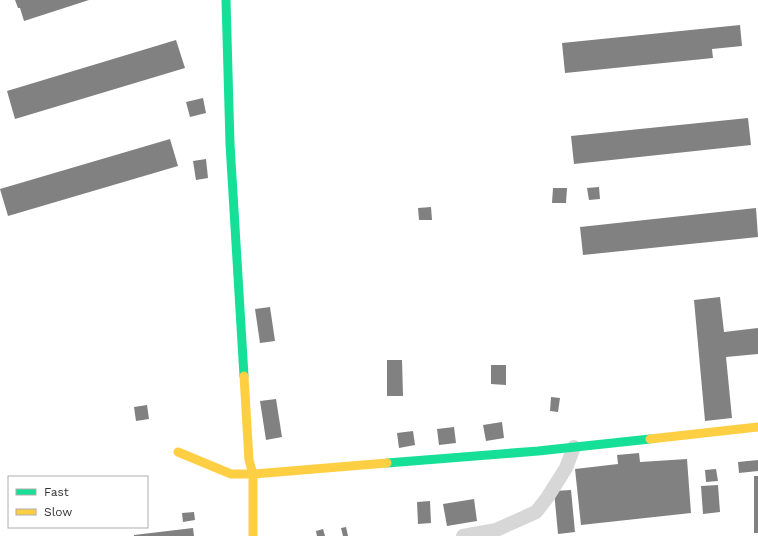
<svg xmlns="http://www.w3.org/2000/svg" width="758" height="536" viewBox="0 0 758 536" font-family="'Work Sans',sans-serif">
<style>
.building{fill:#818181}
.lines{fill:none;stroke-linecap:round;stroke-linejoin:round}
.street{stroke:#d7d7d7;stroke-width:14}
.fast{stroke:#16e098;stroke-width:9}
.slow{stroke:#ffcf43;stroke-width:9}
</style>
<rect width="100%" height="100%" fill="#fff"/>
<g class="building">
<path d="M15 0H89L24 21 20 8H18Z"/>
<path d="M740 25 742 46 712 49 713 58 565 73 562 43Z"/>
<path d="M176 40 185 68 15 119 7 91Z"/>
<path d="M203 98 206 113 190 117 186 102Z"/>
<path d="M748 118 751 145 574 164 571 136Z"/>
<path d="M170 139 178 166 8 216 0 189Z"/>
<path d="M206 159 208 178 196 180 193 161Z"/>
<path d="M599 187 600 199 589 200 587 188Z"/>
<path d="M553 188H567L566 203H552Z"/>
<path d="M431 207 432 220H419L418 208Z"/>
<path d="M756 208 758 237 583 255 580 227Z"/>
<path d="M720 297 724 332 758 328V354L726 357 732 418 705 421 694 300Z"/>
<path d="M270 307 275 341 260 343 255 309Z"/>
<path d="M387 360H402L403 396H387Z"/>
<path d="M491 365H506V385L491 384Z"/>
<path d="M551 397 560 398 558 412 550 411Z"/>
<path d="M276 399 282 437 266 440 260 401Z"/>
<path d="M147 405 149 419 136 421 134 407Z"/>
<path d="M502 422 504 438 486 441 483 425Z"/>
<path d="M454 427 456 443 439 445 437 429Z"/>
<path d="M413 431 415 445 399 448 397 433Z"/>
<path d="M639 453 640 462 687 459 691 513 581 525 575 469 618 464 617 455Z"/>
<path d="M758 460V471L739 473 738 462Z"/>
<path d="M716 469 718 481 706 482 705 470Z"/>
<rect x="754" y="476" width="4" height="57"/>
<path d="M718 485 720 512 703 514 701 486Z"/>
<path d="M571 490 575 532 558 534 554 491Z"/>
<path d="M474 499 477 521 447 526 443 504Z"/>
<path d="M430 501 431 523 418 524 417 502Z"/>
<path d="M194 512 195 520 183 522 182 513Z"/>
<path d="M346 527 348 536H343L341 528Z"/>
<path d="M193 528 194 536H134V535Z"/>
<path d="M323 529 325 536H317L316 531Z"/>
</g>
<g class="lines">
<path class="street" d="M463 536 496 530 536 512 547 498 566 468 574 447"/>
<g class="fast">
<path d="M226 0 230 144 244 376"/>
<path d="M387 463 538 451 650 439"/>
</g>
<g class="slow">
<path d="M244 376 249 460 253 474V536"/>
<path d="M650 439 758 427"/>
<path d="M178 452 231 474H253L387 463"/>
</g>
</g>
<rect x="8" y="476" width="140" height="52" fill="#ffffff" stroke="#adadad"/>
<rect x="16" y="489" width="20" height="6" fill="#16e098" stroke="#adadad"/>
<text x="44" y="496" font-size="12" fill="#333333">Fast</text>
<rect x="16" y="509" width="20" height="6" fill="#ffcf43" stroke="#adadad"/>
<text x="44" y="516" font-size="12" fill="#333333">Slow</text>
</svg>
